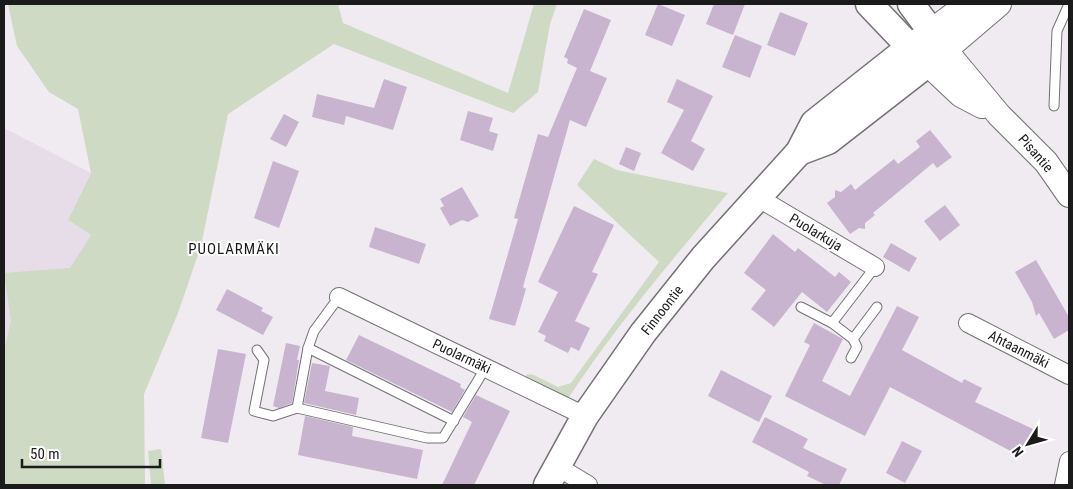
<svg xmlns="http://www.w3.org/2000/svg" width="1073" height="489" viewBox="0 0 1073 489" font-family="'Roboto Condensed',sans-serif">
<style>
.built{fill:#e6dde8}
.green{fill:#cedac3}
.building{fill:#c9b4cf}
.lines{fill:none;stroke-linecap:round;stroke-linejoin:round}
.lane-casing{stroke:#747175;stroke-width:11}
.street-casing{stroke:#747175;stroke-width:20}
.secondary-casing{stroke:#747175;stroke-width:26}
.primary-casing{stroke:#747175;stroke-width:29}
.lane{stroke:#fff;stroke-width:9}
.street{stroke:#fff;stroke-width:18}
.secondary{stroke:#fff;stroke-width:24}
.primary{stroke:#fff;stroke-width:26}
.labels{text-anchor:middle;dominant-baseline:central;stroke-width:4;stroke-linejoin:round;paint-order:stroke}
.street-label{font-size:14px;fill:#1c1b1c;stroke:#fff}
.neighbourhood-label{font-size:15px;letter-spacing:1px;fill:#1c1b1c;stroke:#fff}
</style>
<rect width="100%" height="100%" fill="#efebf0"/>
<path class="built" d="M4 128 91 173 68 220 91 235 70 268 11 320 4 350Z"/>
<g class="green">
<path d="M8 4H338L343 23 508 93 534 4H557L550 24 538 92 513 113 334 44 228 114 201 246 178 313 144 394 145 485H4V350L11 320 4 273 70 268 91 235 68 220 91 173 78 109 49 92 17 46Z"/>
<path d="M594 159 617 170 728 193C672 260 615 327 567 400L524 380 527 374 534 375 558 387 571 383 659 262 577 185Z"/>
<path d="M161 449 165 485H151L148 451Z"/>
</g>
<g class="building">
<path d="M658 4 685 15 672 46 645 35Z"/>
<path d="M714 4H745L733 35 706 24Z"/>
<path d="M584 9 611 20 590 71 607 78 586 127 570 120 523 287 526 289 515 326 489 319 518 219 514 218 538 134 548 137 577 68 567 63 568 59 564 57Z"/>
<path d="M780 12 808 23 795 56 767 45Z"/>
<path d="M735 35 762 46 750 78 722 67Z"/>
<path d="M384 79 407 87 393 130 346 116 344 125 312 117 317 94 374 108Z"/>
<path d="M677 79 713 96 691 141 705 149 693 171 661 153 684 110 667 102Z"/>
<path d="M468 111 493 118 489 131 498 134 493 151 460 140Z"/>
<path d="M284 114 299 122 286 147 270 139Z"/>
<path d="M930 130 952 157 937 168 933 163 873 213 875 215 865 223V229L859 228 850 234 827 203 835 197V190L841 192 851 184 855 190 894 159 898 164 920 147 916 141Z"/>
<path d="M626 147 641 153 634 171 619 164Z"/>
<path d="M273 161 299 171 279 228 254 218Z"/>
<path d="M462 187 479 216 468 222 462 220 450 226 440 208 444 206 440 199Z"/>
<path d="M945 205 960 225 940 241 924 221Z"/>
<path d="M574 206 614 225 592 272 598 274 575 321 590 328 579 351 571 347 568 353 544 341 546 336 538 332 558 292 538 282Z"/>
<path d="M375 227 426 244 419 264 369 247Z"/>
<path d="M773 234 795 252 798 248 835 277 839 272 851 282 827 312 802 292 774 327 751 309 766 290 744 273Z"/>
<path d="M891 243 917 258 909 272 883 257Z"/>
<path d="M1036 260 1069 317V330L1054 339 1039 313 1036 316 1032 302 1015 272Z"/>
<path d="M227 289 263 308 261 311 273 317 263 335 216 310Z"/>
<path d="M897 306 919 317 902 350 962 383 964 379 982 388 975 402 1033 429 1020 456 890 387 865 436 785 396 810 345 804 342 814 323 843 339 822 381 850 396Z"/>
<path d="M359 335 461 384 460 387 465 390 452 412 346 360Z"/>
<path d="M286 343 300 346 297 360H299L292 403 279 408 273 406Z"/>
<path d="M218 349 246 354 228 443 201 438Z"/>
<path d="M312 363 330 366 325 391 359 398 356 415 304 403Z"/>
<path d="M721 370 772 396 759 422 708 396Z"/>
<path d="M476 395 510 411 474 485H442L472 422 463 417Z"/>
<path d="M305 416 353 427 352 436 423 450 417 479 298 455Z"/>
<path d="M765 417 808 439 803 448 847 469 839 485H826L807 476 809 472 752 442Z"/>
<path d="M902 441 922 451 905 483 886 473Z"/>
</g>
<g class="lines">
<defs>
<g id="lane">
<path d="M1054 106 1057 31 1069 4"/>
<path d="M339 297 314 331 308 348 297 408 427 438H443L486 367"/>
<path d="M801 307 832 323 853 339"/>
<path d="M832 323 875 267"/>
<path d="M308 348 454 421"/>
<path d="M257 350 264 360 254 411 273 416 297 408"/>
<path d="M851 358 857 347 853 339 877 307"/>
</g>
<g id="street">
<path d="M757 197 875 267"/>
<path d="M339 297 585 416"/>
<path d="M968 323 1069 375"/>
<path d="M558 467 588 485"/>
<path d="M1064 485 1069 461"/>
</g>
<g id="secondary">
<path d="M968 4 910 47 961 95 982 106"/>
<path d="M999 4 945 50 999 115 1046 162 1069 195"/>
</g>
<g id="primary">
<path d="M799 152 828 141 945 50 911 4"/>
<path d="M547 485 585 416 643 333 703 258 799 152 814 123 910 47 869 4"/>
</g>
</defs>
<use href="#lane" class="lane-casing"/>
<use href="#street" class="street-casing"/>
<use href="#secondary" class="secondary-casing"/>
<use href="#primary" class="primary-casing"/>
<use href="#lane" class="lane"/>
<use href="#street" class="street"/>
<use href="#secondary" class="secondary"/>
<use href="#primary" class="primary"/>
</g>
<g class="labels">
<g class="street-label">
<text transform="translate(1036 153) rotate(49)">Pisantie</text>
<text transform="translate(816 232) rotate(31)">Puolarkuja</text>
<text transform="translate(662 310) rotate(-52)">Finnoontie</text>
<text transform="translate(1019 349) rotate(27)">Ahtaanmäki</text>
<text transform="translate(462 356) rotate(25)">Puolarmäki</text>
</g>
<g class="neighbourhood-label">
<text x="234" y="249">PUOLARMÄKI</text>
</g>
</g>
<rect width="1073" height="489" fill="none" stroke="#1c1b1c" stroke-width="10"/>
<g transform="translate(1028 444) rotate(233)" stroke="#ffffff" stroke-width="4" paint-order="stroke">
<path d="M0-4L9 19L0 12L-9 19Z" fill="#1c1b1c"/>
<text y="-8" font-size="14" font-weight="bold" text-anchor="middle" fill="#1c1b1c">N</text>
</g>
<path d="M22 459v8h138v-8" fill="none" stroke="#1c1b1c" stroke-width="2.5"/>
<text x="30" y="459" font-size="15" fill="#1c1b1c" stroke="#ffffff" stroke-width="4" paint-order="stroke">50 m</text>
</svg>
